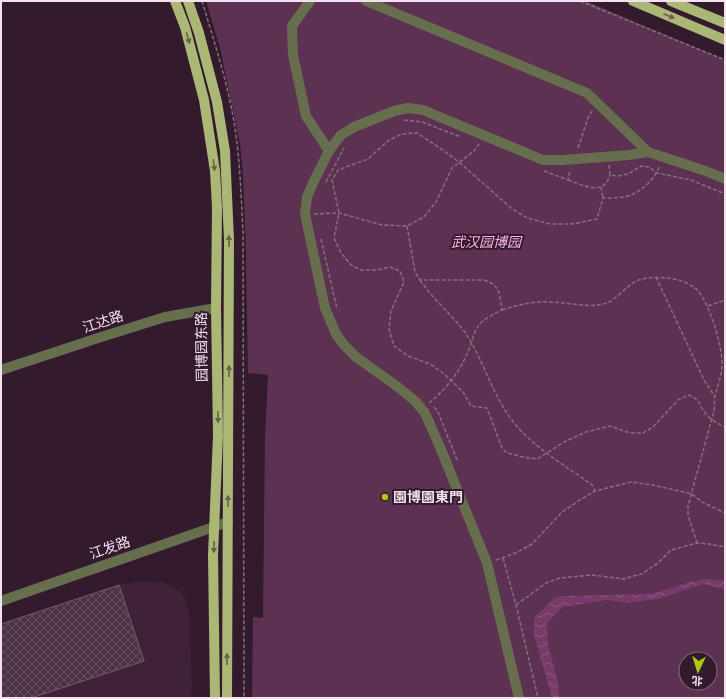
<svg xmlns="http://www.w3.org/2000/svg" width="726" height="699" viewBox="0 0 726 699" font-family="Spectral,'Noto Sans SC',serif">
<style>
.built{fill:#402238}
.green{fill:#5d3152;fill-rule:evenodd}
.water{fill:url(#water-waves)}
.building{fill:url(#building-cross-hatch);stroke:#765a6e}
.lines{fill:none;stroke-linecap:round;stroke-linejoin:round}
.path{stroke:#846f7f;stroke-width:1.5;stroke-dasharray:4 2;stroke-linecap:butt}
.minor{stroke:#676e4e;stroke-width:10}
.major{stroke:#aab775;stroke-width:10}
.oneway{fill:#69614d}
.poi-dot{fill:#aec60b;stroke:#331b2d;stroke-width:1.5}
.labels{text-anchor:middle;dominant-baseline:central;stroke-width:4;stroke-linejoin:round;paint-order:stroke}
.park-label{font-size:14px;font-style:italic;fill:#feb4e9;stroke:#331b2d}
.street-label{font-size:14px;fill:#f3e2ee;stroke:#331b2d}
.poi-label{font-size:14px;font-weight:bold;fill:#f3e2ee;stroke:#331b2d;text-anchor:start}
</style>
<defs>
<pattern id="water-waves" width="16" height="10" patternUnits="userSpaceOnUse"><rect width="16" height="10" fill="#783a69"/><path d="M0 5q4-4 8 0t8 0" fill="none" stroke="#8c567f"/></pattern>
<pattern id="building-cross-hatch" width="8" height="8" patternUnits="userSpaceOnUse"><rect width="8" height="8" fill="#4c3244"/><path d="M0 0l8 8M0 8l8-8" fill="none" stroke="#664f5f"/></pattern>
</defs>
<rect width="100%" height="100%" fill="#331b2d"/>
<path class="built" d="M141 581 166 583 184 595 189 612 192 698H1V624L119 585Z"/>
<path class="green" d="M206 1H586L725 60V698H252L253 617 263 618 265 437 268 375 248 373 246 252 243 174 240 144 220 48ZM686 659H710V683H686Z"/>
<path class="water" d="M706 579 724 580 725 589 703 584 658 599 627 603 607 600 563 607 547 623 548 645 558 682 559 698H552L534 635V618L554 598 562 596 651 594 690 582Z"/>
<path class="building" d="M119 585 144 661 31 698H1V624Z"/>
<g class="lines">
<g class="path">
<path d="M202 1C214 41 227 81 234 122 240 158 241 195 243 232L244 698"/>
<path d="M580 1 725 60"/>
<path d="M404 120 422 122 461 137"/>
<path d="M578 148 588 118 592 111"/>
<path d="M609 165 610 175 618 176 628 174 641 166 649 167 657 173 691 180 725 194"/>
<path d="M659 167C655 179 641 192 628 196 621 198 611 198 603 198L597 219 572 224H550L527 218 511 208 459 162 437 146 417 133 402 134 389 140 368 159 338 170 332 180 339 213 334 238 341 253 351 265 361 270H377L390 267 400 271 404 282 391 311 389 329 394 346 408 356 430 364 443 373 463 392 471 406 487 408 502 448 507 453 523 457 537 459 566 441 586 432 610 426 630 433H643L653 427 678 400 689 395C702 401 698 405 706 414 711 420 718 424 725 427"/>
<path d="M544 171 568 180 570 170"/>
<path d="M568 180C583 185 604 197 610 175"/>
<path d="M326 182 344 148"/>
<path d="M601 187 603 198"/>
<path d="M314 214 339 213 382 225 407 226 424 217 436 202 452 168 474 151 479 144"/>
<path d="M407 226 415 272 420 280H484C501 286 499 293 502 310 494 314 482 319 477 328 473 334 471 347 467 354 459 373 445 390 429 403"/>
<path d="M321 239 337 309"/>
<path d="M656 277 704 380 715 397"/>
<path d="M420 280C433 299 450 313 464 331 481 355 489 385 505 410 525 443 562 463 592 485L595 491"/>
<path d="M708 306 725 300"/>
<path d="M502 310C518 305 533 301 550 302 569 302 589 309 607 303 614 301 628 285 636 281 653 274 687 277 699 292 710 306 722 345 722 363 722 377 718 383 715 396 714 400 715 406 714 411L688 506V515L697 543"/>
<path d="M434 407 438 412 457 460"/>
<path d="M503 558 516 605 538 698"/>
<path d="M496 560 518 552 532 544 562 512 583 498 595 491 631 482 653 485 692 494 702 502 725 513"/>
<path d="M516 605 546 583 560 578 592 575 623 579 642 574 658 563 671 550 697 543 709 544 725 547"/>
</g>
<g class="minor">
<path d="M310 1 292 26 293 55 306 116 329 151"/>
<path d="M366 1 587 93 648 152"/>
<path d="M1 370 98 338 165 317 216 308"/>
<path d="M1 601 228 522"/>
<path d="M519 698 487 563 440 447 425 413 415 401 398 387 356 357 344 345 336 334 325 308 305 214 307 197 314 181 329 151 341 135 354 127 394 111 408 108 423 110 543 160H563L629 155 648 152 706 171 725 179"/>
</g>
<g class="major">
<path d="M175 1 185 27 204 100 215 171 217 207 216 308 218 435 213 555 215 698"/>
<path d="M188 1 199 33 217 102 225 151 229 240 227 698"/>
<path d="M633 1 725 40"/>
<path d="M671 1 725 23"/>
</g>
</g>
<defs><path id="oneway-solid" d="M-6-.8H1V-3.2L6.5 0L1 3.2V.8H-6Z"/></defs>
<g class="oneway">
<use href="#oneway-solid" transform="translate(669 16) rotate(23)"/>
<use href="#oneway-solid" transform="translate(188 38) rotate(74)"/>
<use href="#oneway-solid" transform="translate(214 165) rotate(82)"/>
<use href="#oneway-solid" transform="translate(229 241) rotate(-91)"/>
<use href="#oneway-solid" transform="translate(229 371) rotate(-90)"/>
<use href="#oneway-solid" transform="translate(218 417) rotate(89)"/>
<use href="#oneway-solid" transform="translate(228 501) rotate(-90)"/>
<use href="#oneway-solid" transform="translate(214 547) rotate(92)"/>
<use href="#oneway-solid" transform="translate(227 659) rotate(-90)"/>
</g>
<circle class="poi-dot" cx="385" cy="497" r="4"/>
<g class="labels">
<g class="park-label">
<text x="486" y="242">武汉园博园</text>
</g>
<g class="street-label">
<text transform="translate(103 322) rotate(-18)">江达路</text>
<text transform="translate(202 347) rotate(-91)">园博园东路</text>
<text transform="translate(110 548) rotate(-19)">江发路</text>
</g>
<g class="poi-label">
<text x="393" y="497">園博園東門</text>
</g>
</g>
<rect width="726" height="699" fill="none" stroke="#f3e2ee" stroke-width="4"/>
<g transform="translate(698 671) rotate(184)"><circle r="19" fill="#331b2d" stroke="#806b7a"/>
<path d="M0-3L7 15L0 10L-7 15Z" fill="#aec60b"/>
<text y="-6" font-size="11" font-weight="bold" text-anchor="middle" fill="#f3e2ee">北</text>
</g>
</svg>
